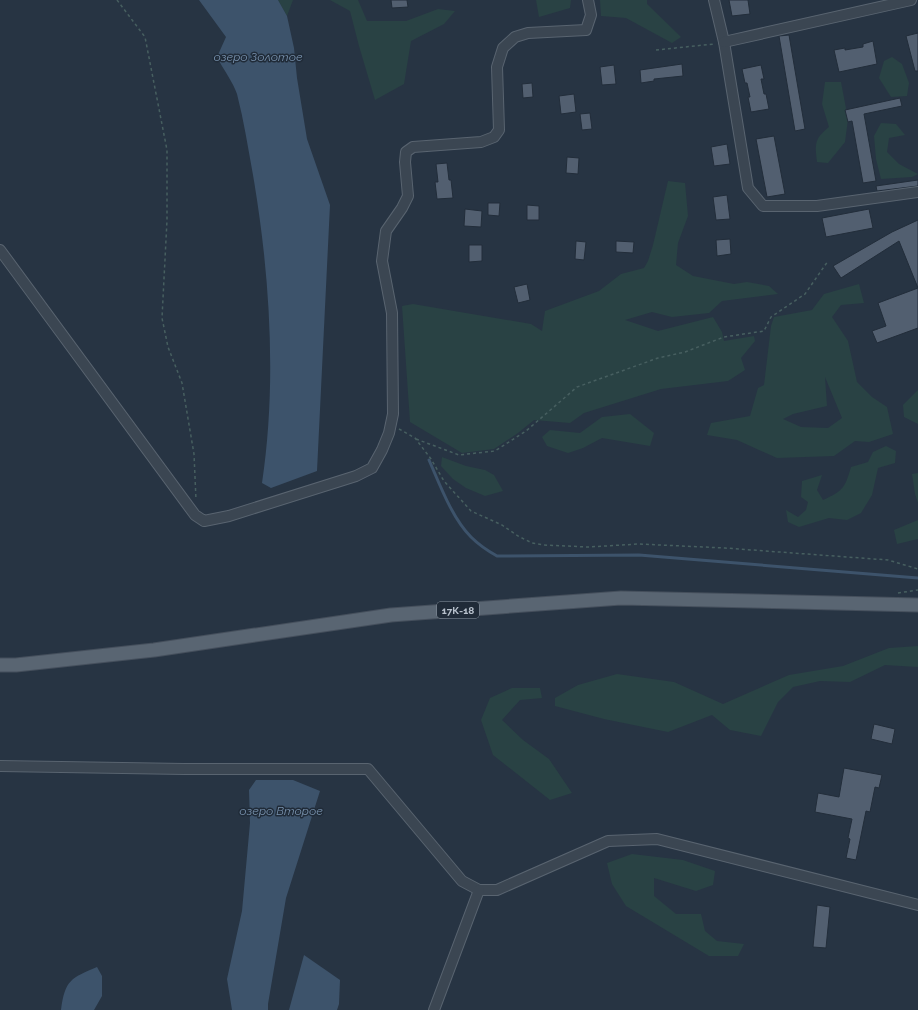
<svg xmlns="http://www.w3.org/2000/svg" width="918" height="1010" viewBox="0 0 918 1010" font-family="Raleway,sans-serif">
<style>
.green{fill:#294244;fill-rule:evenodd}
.water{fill:#3d536b}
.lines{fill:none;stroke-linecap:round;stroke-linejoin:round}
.stream{stroke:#3d536b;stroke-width:3}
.building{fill:#525f70;stroke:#222d3a}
.minor-casing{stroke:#596470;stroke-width:12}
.major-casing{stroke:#454f5c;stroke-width:15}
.path{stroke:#475f60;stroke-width:1.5;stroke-dasharray:3 3;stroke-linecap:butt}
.minor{stroke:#3b4652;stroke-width:10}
.major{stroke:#596572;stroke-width:13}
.labels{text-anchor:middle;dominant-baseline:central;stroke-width:3;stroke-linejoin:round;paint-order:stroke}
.shield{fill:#202b38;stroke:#8a94a0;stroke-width:1}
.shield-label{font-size:10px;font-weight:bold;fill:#b8c1cc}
.water-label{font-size:12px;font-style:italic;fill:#7993af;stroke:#202b38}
</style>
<rect width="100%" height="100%" fill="#273443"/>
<g class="green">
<path d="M278 0H293L287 16Z"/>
<path d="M330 0H358L367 21H406L438 9 455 11 444 24 411 41 404 84 375 100 359 46 350 11Z"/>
<path d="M536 0H571L570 8 539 17Z"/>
<path d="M600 0H647V4L681 37 672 43 626 18 601 16Z"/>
<path d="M892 57 902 64 909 83 907 96 891 97 879 78 884 61Z"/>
<path d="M825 82H841L848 119 845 142 828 163 817 162C815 144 814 139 829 127L822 104Z"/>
<path d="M881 123 896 124 905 135 889 138 887 152 899 164 918 174 912 177 881 179 876 159 874 136Z"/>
<path d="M668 181 685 183 688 216 678 243 676 265 693 276 734 284 747 282 769 286 778 294 722 301 709 313 672 317 652 312 625 320 658 331 713 317 722 332 724 341 754 336 755 341 741 358 745 370 728 381 661 389 584 413 570 423 534 420 518 433 494 449 462 453 410 422 402 306 413 304 531 324 542 331 545 311 599 291 621 274 644 268 648 261 653 245Z"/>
<path d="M859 284 864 303 841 305 832 317 848 341 857 382 872 397 887 407 893 434 869 442 855 441 834 456 777 458 737 440 707 435 711 423 750 416 758 388 764 385 771 326 774 317 812 310 824 294ZM825 377 842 418 828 428 801 427 783 419 793 414 827 406Z"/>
<path d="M918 390V424L904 417 903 405Z"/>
<path d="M630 414 654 433 650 446 602 438 583 448 568 453 547 446 542 437 550 430 580 433 602 417Z"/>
<path d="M886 446 896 451 895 463 878 468 872 495 861 513 847 520 829 518 799 527 788 522 786 510 798 517 806 510 808 502 801 497 802 481 822 475 817 490 823 500C843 491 845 488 851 467L868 462 873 452Z"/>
<path d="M442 457 466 466 485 470 494 475 503 491 485 496 466 488 453 479 441 466Z"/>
<path d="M918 473V503L915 494 912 474Z"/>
<path d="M918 520V539L897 544 894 530Z"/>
<path d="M918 646V667L885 665 850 682 820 681 793 687 778 702 761 736 730 730 712 715 668 732 604 719 555 706V698L578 685 617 674 674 682 723 704 789 675 843 666 889 648Z"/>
<path d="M512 688H540L542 698 520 700 502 720 523 740 549 759 572 793 550 800 493 755 481 720 490 698Z"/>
<path d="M632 854 683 860 715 871 713 885 696 891 654 878V896L676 914H701L705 931 717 941 744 944 738 956H709L626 906 612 884 607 863Z"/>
</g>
<g class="water">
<path d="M199 0H278L287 16 294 48 297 78 307 139 330 205 317 471 271 488 262 483C277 384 270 274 253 175 248 148 244 121 237 94 233 82 223 69 217 57L226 37Z"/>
<path d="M256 780H293L320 791 286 898 268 1004V1010H232L227 979 242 911 250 823 249 790Z"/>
<path d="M304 955 340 980 339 1004 337 1010H289Z"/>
<path d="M97 967 102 976V996L94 1010H61C65 980 71 978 97 967Z"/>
</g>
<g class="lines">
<path class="stream" d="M429 460C440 485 452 518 471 537 479 545 488 551 497 556L639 555 918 578"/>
</g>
<g class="building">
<path d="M391 0H407L408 7 392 8Z"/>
<path d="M729 0H748L750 14 732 16Z"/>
<path d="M918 33V71H915L906 36Z"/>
<path d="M789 35 805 129 795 131 779 36Z"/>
<path d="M873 41 877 64 839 72 834 50 845 48V50L863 47V44Z"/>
<path d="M682 64 683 76 654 79V81L641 83 640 70Z"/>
<path d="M614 65 616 84 602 85 600 67Z"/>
<path d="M761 65 764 79H761L764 94H766L769 109 751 112 748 97H750L747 83H745L742 69Z"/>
<path d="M532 83 533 97 523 98 522 84Z"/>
<path d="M574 94 576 112 561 114 559 96Z"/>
<path d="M900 98 902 106 864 114 876 181 863 183 852 121 848 122 845 110Z"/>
<path d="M590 113 592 129 582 130 580 114Z"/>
<path d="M774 136 785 194 767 197 756 139Z"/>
<path d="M727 144 730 164 714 166 711 147Z"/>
<path d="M567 157 579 158 578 174 566 173Z"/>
<path d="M447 163 449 180H451L453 198 437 199 435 182H438L436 164Z"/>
<path d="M918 180V186L877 191 876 186Z"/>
<path d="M727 195 730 219 716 220 713 197Z"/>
<path d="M488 203H500L499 216 488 215Z"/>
<path d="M527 205 539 206V220H527Z"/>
<path d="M465 209 482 211 481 227 464 226Z"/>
<path d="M869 209 873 228 826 237 822 218Z"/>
<path d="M918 220V288L899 241 841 278 833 266 892 232Z"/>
<path d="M730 239 731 254 717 256 716 240Z"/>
<path d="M576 241 586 242 584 260 575 259Z"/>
<path d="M616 241 634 242 633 253 616 252Z"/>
<path d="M469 245H482V261L469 262Z"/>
<path d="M527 284 530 300 518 303 514 287Z"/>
<path d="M918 288V328L877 343 872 331 886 326 878 303Z"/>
<path d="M874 724 895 729 892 744 871 739Z"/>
<path d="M844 768 882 775 879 788 875 787 870 812 866 811 856 860 846 858 850 839 848 838 852 819 815 812 818 793 839 797Z"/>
<path d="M817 905 830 907 826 948 813 947Z"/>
</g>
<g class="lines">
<defs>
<g id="minor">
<path d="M714 0 724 42 748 188 763 206H817L918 192"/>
<path d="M724 42 911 0"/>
<path d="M0 250 195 515 204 521 229 516 356 476 372 468 382 450 389 433 393 414 392 313 382 261 386 231 402 208 408 196 405 162 406 152 413 147 481 142 494 137 499 130 497 67 503 48 515 37 528 33 586 30 591 15 588 0"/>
<path d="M0 766 184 769H368L462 881 479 890H497L608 841 657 839 918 905"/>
<path d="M434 1010 479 890"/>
</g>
<path id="major" d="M0 665H16L154 650 391 615 621 598 918 605"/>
</defs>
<use href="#minor" class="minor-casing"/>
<use href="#major" class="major-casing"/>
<g class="path">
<path d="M117 0 145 37 167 150V220L162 318 168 347 182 383 194 454 196 500"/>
<path d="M656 50 714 44"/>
<path d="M399 429 415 438 431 459 444 481 471 511 502 525 518 536 532 543 544 545 588 547 639 544 725 548 888 560 918 569"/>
<path d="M416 439 459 455 495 451 526 431 577 387 658 358 685 352 724 337 764 331 771 317 805 294 828 261"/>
<path d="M898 593 918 590"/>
</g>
<use href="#minor" class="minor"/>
<use href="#major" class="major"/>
</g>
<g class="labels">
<rect class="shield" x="437" y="602" width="42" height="16" rx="3"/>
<g class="shield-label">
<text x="458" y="610">17К-18</text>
</g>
<g class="water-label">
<text x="258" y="57">озеро Золотое</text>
<text x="281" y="811">озеро Второе</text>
</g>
</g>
</svg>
